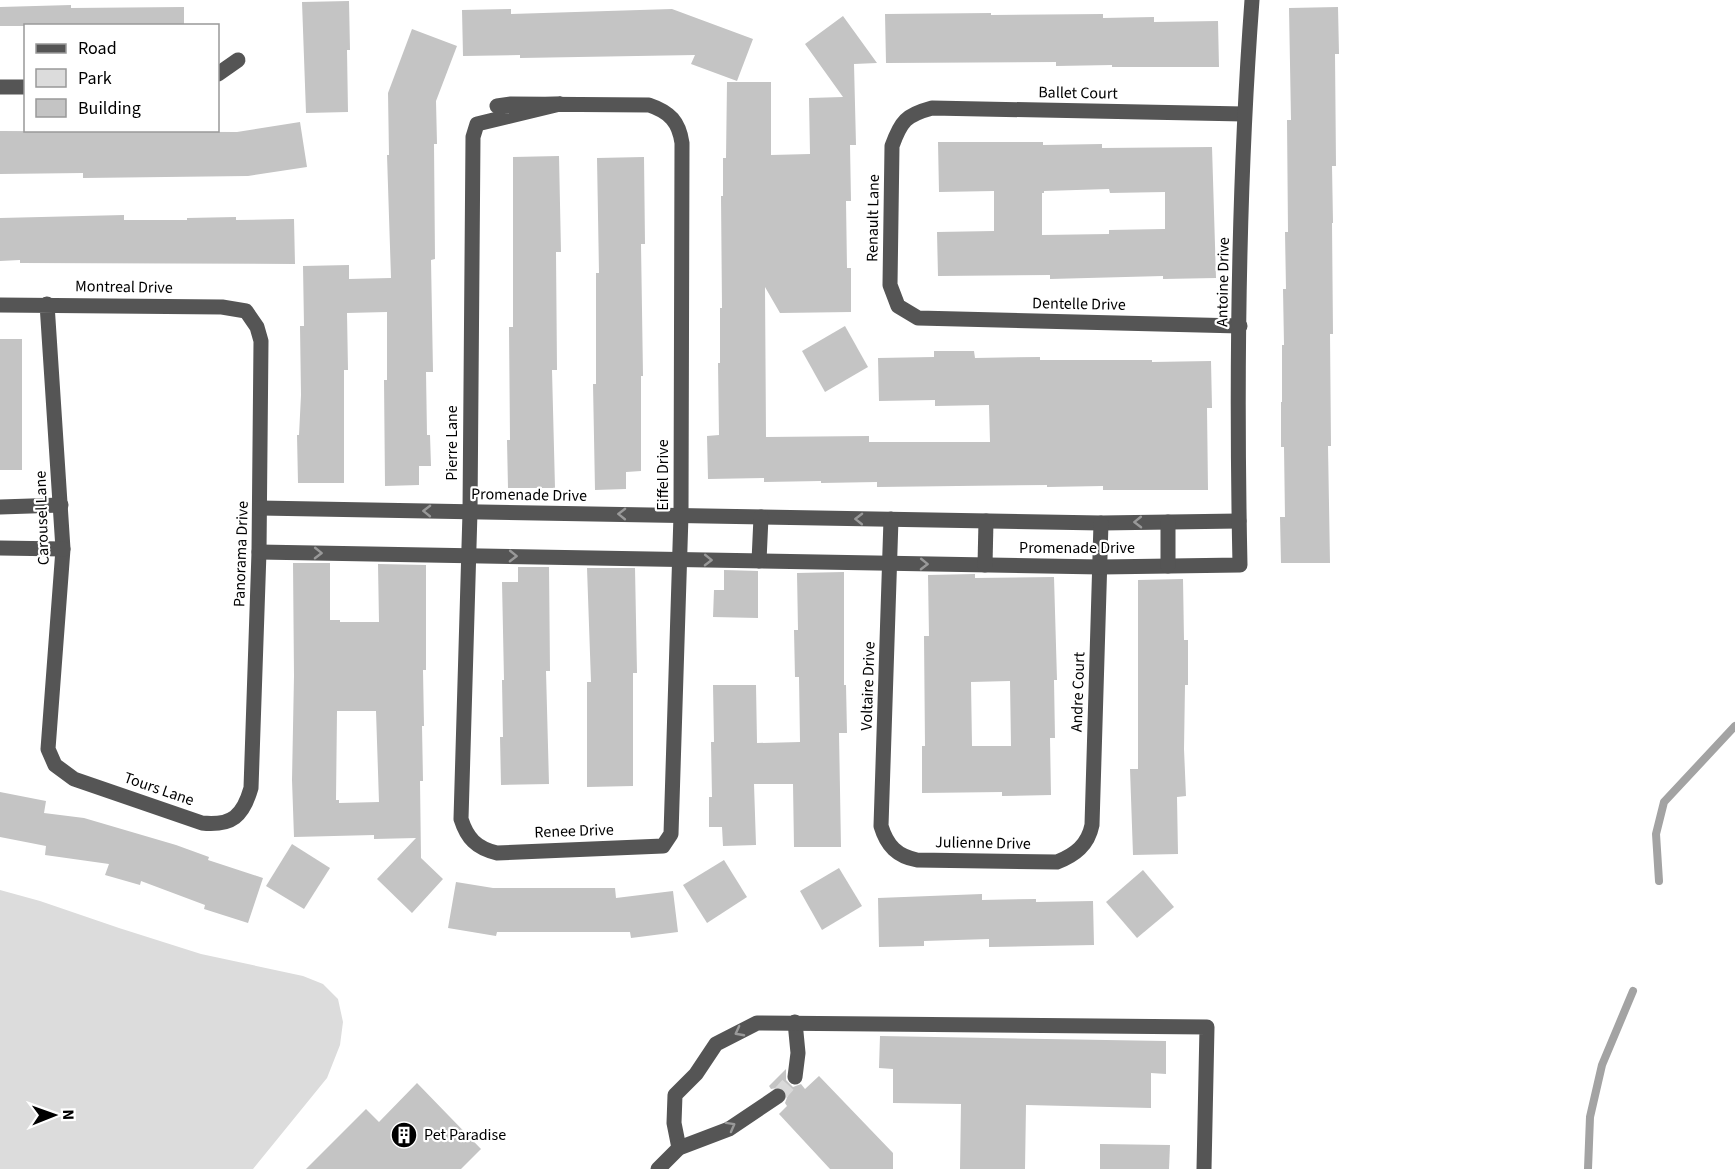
<svg xmlns="http://www.w3.org/2000/svg" width="1735" height="1169" viewBox="0 0 1735 1169" font-family="'Source Sans 3',sans-serif">
<style>
.green{fill:#dcdcdc}
.lines{fill:none;stroke-linecap:round;stroke-linejoin:round}
.stream{stroke:#a3a3a3;stroke-width:8}
.building{fill:#c4c4c4;fill-rule:evenodd}
.minor-tunnel{stroke:#d9d9d9;stroke-width:15;stroke-dasharray:15 8;stroke-linecap:butt}
.minor{stroke:#555;stroke-width:15}
.oneway{stroke:#999}
.labels{text-anchor:middle;dominant-baseline:central;stroke-width:4.5;stroke-linejoin:round;paint-order:stroke}
.street-label{font-size:16px;fill:#000;stroke:#fff}
.poi-label{font-size:16px;fill:#000;stroke:#fff;text-anchor:start}
</style>
<rect width="100%" height="100%" fill="#fff"/>
<path class="green" d="M0 890 40 901 119 928 201 954 303 976 323 984 338 999 343 1022 340 1045 327 1078 253 1169H0Z"/>
<g class="lines">
<g class="stream">
<path d="M1659 881 1656 834 1664 802 1735 726"/>
<path d="M1588 1169 1590 1117 1602 1065 1633 991"/>
</g>
</g>
<g class="building">
<path d="M349 1 350 50H347L348 112 306 113 302 2Z"/>
<path d="M71 5V8L184 7V26H0V7Z"/>
<path d="M1338 7 1339 54H1335L1336 166H1332L1333 223H1332L1333 334H1330L1331 446H1328L1330 563H1281L1280 517H1285L1284 447H1281V402H1282V345H1284L1283 289H1286L1285 232H1288L1287 120H1291L1289 8Z"/>
<path d="M511 9V14L672 9 753 39 737 81 691 64 695 55 520 58V55L463 56 462 10Z"/>
<path d="M991 13V15L1103 14V18L1154 17V22L1218 21 1219 67H1112V65L1056 66V62L886 63 885 14Z"/>
<path d="M843 16 877 63 854 64 856 145H850L851 201H846L847 268H851V312L780 313 765 287 766 437 869 436V442H990L989 405 935 406V400L879 401 878 358 934 357V351H974L975 358 1040 357V360H1152V362L1211 361 1212 408H1207L1208 490H1103V486L1047 487V485L877 487V482L821 483V481L764 482V478L708 479 707 436 719 435 718 363H720V308H722L721 196H723V158H726L727 82H771V155L810 154 809 98 843 97 805 44Z"/>
<path d="M412 29 457 46 436 101 437 144H434L435 259 431 260 433 372H426L427 435H430L431 466H419V485L385 486 384 380H387V312L347 313 348 370H344V483H298L297 435H299L301 395 300 326H304L303 266 349 265V279L391 278 387 155H389L388 93Z"/>
<path d="M300 122 307 167 248 176 83 178V173L0 174V131L237 132Z"/>
<path d="M938 142H1043V145L1102 144V148L1212 147 1216 278 1163 279V276L1050 279V275L938 276 937 232 994 231V191L939 192ZM1109 189 1110 193 1165 192V229L1109 230V234L1042 235V193H1044V191Z"/>
<path d="M559 156 561 252H556L557 370H552L555 488H508L507 440H510L509 327H513V157Z"/>
<path d="M644 157 645 244H641L643 376H641V471L626 472V489L595 490 593 384H596V273H599L597 158Z"/>
<path d="M124 215V220H187V218L236 217V220L294 219 295 264 20 263V260L0 261V218Z"/>
<path d="M845 326 868 367 825 392 802 351Z"/>
<rect x="0" y="339" width="22" height="131"/>
<path d="M293 563H330V620H340V622H379L378 564 426 565V670H423L424 726H422L423 781H420L421 858 443 879 412 913 377 879 416 838 374 839V835L294 837 292 780 294 676ZM337 711H376L379 802 339 803V800H336Z"/>
<path d="M518 567H549L550 671H546L549 784 501 785 500 737H503L502 680H504L502 582H518Z"/>
<path d="M587 568H635L637 673H633V786L587 787V682H591Z"/>
<path d="M724 570 758 571V618L713 617 714 590H724Z"/>
<path d="M844 572V685H846L847 733H839L841 847H794L793 784H754L756 845 723 846 722 827H709V797H712L711 742H714L713 685H756L757 743 800 742 799 677H795L794 630H798L797 573Z"/>
<path d="M975 574V578L1054 577 1057 680H1054L1055 738H1050L1051 795 1002 796V792L922 793V746H925L924 636H929L928 575ZM1010 681 1011 746H972L971 682Z"/>
<path d="M1183 579 1184 640H1188V685H1185L1184 749 1186 796 1177 797 1178 854 1133 855 1130 769H1138V580Z"/>
<path d="M0 792 46 801 44 813 84 818 176 845 209 857 208 860 263 878 248 923 204 909 205 905 141 881 140 885 105 875 109 864 45 855 46 846 0 837Z"/>
<path d="M292 844 330 868 304 909 266 886Z"/>
<path d="M724 860 747 897 707 923 683 885Z"/>
<path d="M839 868 862 906 822 930 800 891Z"/>
<path d="M1143 870 1174 907 1137 938 1106 902Z"/>
<path d="M456 882 493 888H615L616 898 673 891 678 932 631 938 630 932H497L496 936 448 928Z"/>
<path d="M982 894V900L1036 899V902L1093 901 1094 945 989 947V939L924 941V946L879 947 878 898Z"/>
<path d="M880 1036 1166 1041V1074L1151 1073V1108L1026 1105 1025 1169H960L961 1104 893 1103V1069L879 1068Z"/>
<path d="M786 1069V1080L793 1087 801 1084 805 1089 819 1076 893 1153V1169H830L779 1114 787 1106 785 1103 788 1095 782 1087 771 1089 769 1086Z"/>
<path d="M417 1083 481 1149 461 1169H306L366 1109 379 1122Z"/>
<path d="M1100 1144 1170 1145 1169 1169H1100Z"/>
</g>
<g class="lines">
<path class="minor-tunnel" d="M778 1096 795 1077"/>
<g class="minor">
<path d="M218 74 238 60"/>
<path d="M0 87H26"/>
<path d="M560 104 477 124 473 137 470 512 461 819C467 838 476 848 497 853L663 846 671 834 681 515 682 143C679 122 670 112 649 105L511 104 497 106 560 104"/>
<path d="M0 305 222 307 246 311 257 327 261 341 259 552 251 788C243 816 232 826 202 823L74 779 55 765 48 749 63 549 47 304"/>
<path d="M1240 326 918 318 898 306 890 285 892 146C901 121 906 115 932 108L1244 114"/>
<path d="M0 507 61 505"/>
<path d="M260 508 1101 523 1239 521"/>
<path d="M891 519 881 826C887 846 897 856 917 860L1057 862C1075 855 1088 845 1092 825L1101 523"/>
<path d="M0 548 63 549"/>
<path d="M259 552 1101 567 1240 565C1236 377 1238 188 1252 0"/>
<path d="M759 561 761 517"/>
<path d="M985 565 986 521"/>
<path d="M1168 566V522"/>
<path d="M795 1077 798 1053 795 1022"/>
<path d="M679 1148 674 1123 675 1095 696 1074 716 1044 757 1023 1207 1027 1204 1169"/>
<path d="M658 1169 679 1148 729 1129 778 1096"/>
</g>
</g>
<defs><path id="oneway-chevron" d="M-2-3.5L2.5 0L-2 3.5" fill="none" stroke-width="1.6" stroke-linecap="round" stroke-linejoin="round" transform="scale(1.5)"/></defs>
<g class="oneway">
<use href="#oneway-chevron" transform="translate(427 511) rotate(-179)"/>
<use href="#oneway-chevron" transform="translate(622 514) rotate(-179)"/>
<use href="#oneway-chevron" transform="translate(859 519) rotate(-179)"/>
<use href="#oneway-chevron" transform="translate(1138 522) rotate(179)"/>
<use href="#oneway-chevron" transform="translate(318 553) rotate(1)"/>
<use href="#oneway-chevron" transform="translate(513 556) rotate(1)"/>
<use href="#oneway-chevron" transform="translate(708 560) rotate(1)"/>
<use href="#oneway-chevron" transform="translate(924 564) rotate(1)"/>
<use href="#oneway-chevron" transform="translate(739 1032) rotate(152)"/>
<use href="#oneway-chevron" transform="translate(731 1126) rotate(-29)"/>
</g>
<defs>
<symbol id="building-disc" viewBox="-11 -11 22 22"><circle r="9.5" fill="#000" stroke="#fff"/><path d="M-4-6H4V6H1V3H-1V6H-4ZM-2.5-4.3h1.7v1.8h-1.7ZM.8-4.3h1.7v1.8H.8ZM-2.5-1h1.7V.8h-1.7ZM.8-1h1.7V.8H.8Z" fill="#fff"/></symbol>
</defs>
<g fill-rule="evenodd">
<use href="#building-disc" x="389" y="1120" width="30" height="30"/>
</g>
<g class="labels">
<g class="street-label">
<text transform="translate(1078 93) rotate(1)">Ballet Court</text>
<text transform="translate(873 218) rotate(-89)">Renault Lane</text>
<text transform="translate(1223 282) rotate(-89)">Antoine Drive</text>
<text transform="translate(124 287) rotate(1)">Montreal Drive</text>
<text transform="translate(1079 304) rotate(1)">Dentelle Drive</text>
<text transform="translate(452 443) rotate(-90)">Pierre Lane</text>
<text transform="translate(663 475) rotate(-90)">Eiffel Drive</text>
<text transform="translate(529 495) rotate(1)">Promenade Drive</text>
<text transform="translate(42 518) rotate(-92)">Carousel Lane</text>
<text x="1077" y="548">Promenade Drive</text>
<text transform="translate(241 554) rotate(-88)">Panorama Drive</text>
<text transform="translate(868 686) rotate(-88)">Voltaire Drive</text>
<text transform="translate(1078 692) rotate(-88)">Andre Court</text>
<text transform="translate(159 789) rotate(19)">Tours Lane</text>
<text transform="translate(574 831) rotate(-2)">Renee Drive</text>
<text transform="translate(983 843) rotate(1)">Julienne Drive</text>
</g>
<g class="poi-label">
<text x="424" y="1135">Pet Paradise</text>
</g>
</g>
<rect x="24" y="24" width="195" height="108" fill="#ffffff" stroke="#999999" stroke-width="1.5"/>
<rect x="36" y="44" width="30" height="9" fill="#555555" stroke="#999999" stroke-width="1.5"/>
<text x="78" y="54" font-size="18" fill="#000000">Road</text>
<rect x="36" y="69" width="30" height="18" fill="#dcdcdc" stroke="#999999" stroke-width="1.5"/>
<text x="78" y="84" font-size="18" fill="#000000">Park</text>
<rect x="36" y="99" width="30" height="18" fill="#c4c4c4" stroke="#999999" stroke-width="1.5"/>
<text x="78" y="114" font-size="18" fill="#000000">Building</text>
<g transform="translate(54 1115) rotate(89)" stroke="#ffffff" stroke-width="4.5" paint-order="stroke">
<path d="M0-4.5L10 22L0 15L-10 22Z" fill="#000000"/>
<text y="-9" font-size="16" font-weight="bold" text-anchor="middle" fill="#000000">N</text>
</g>
</svg>
